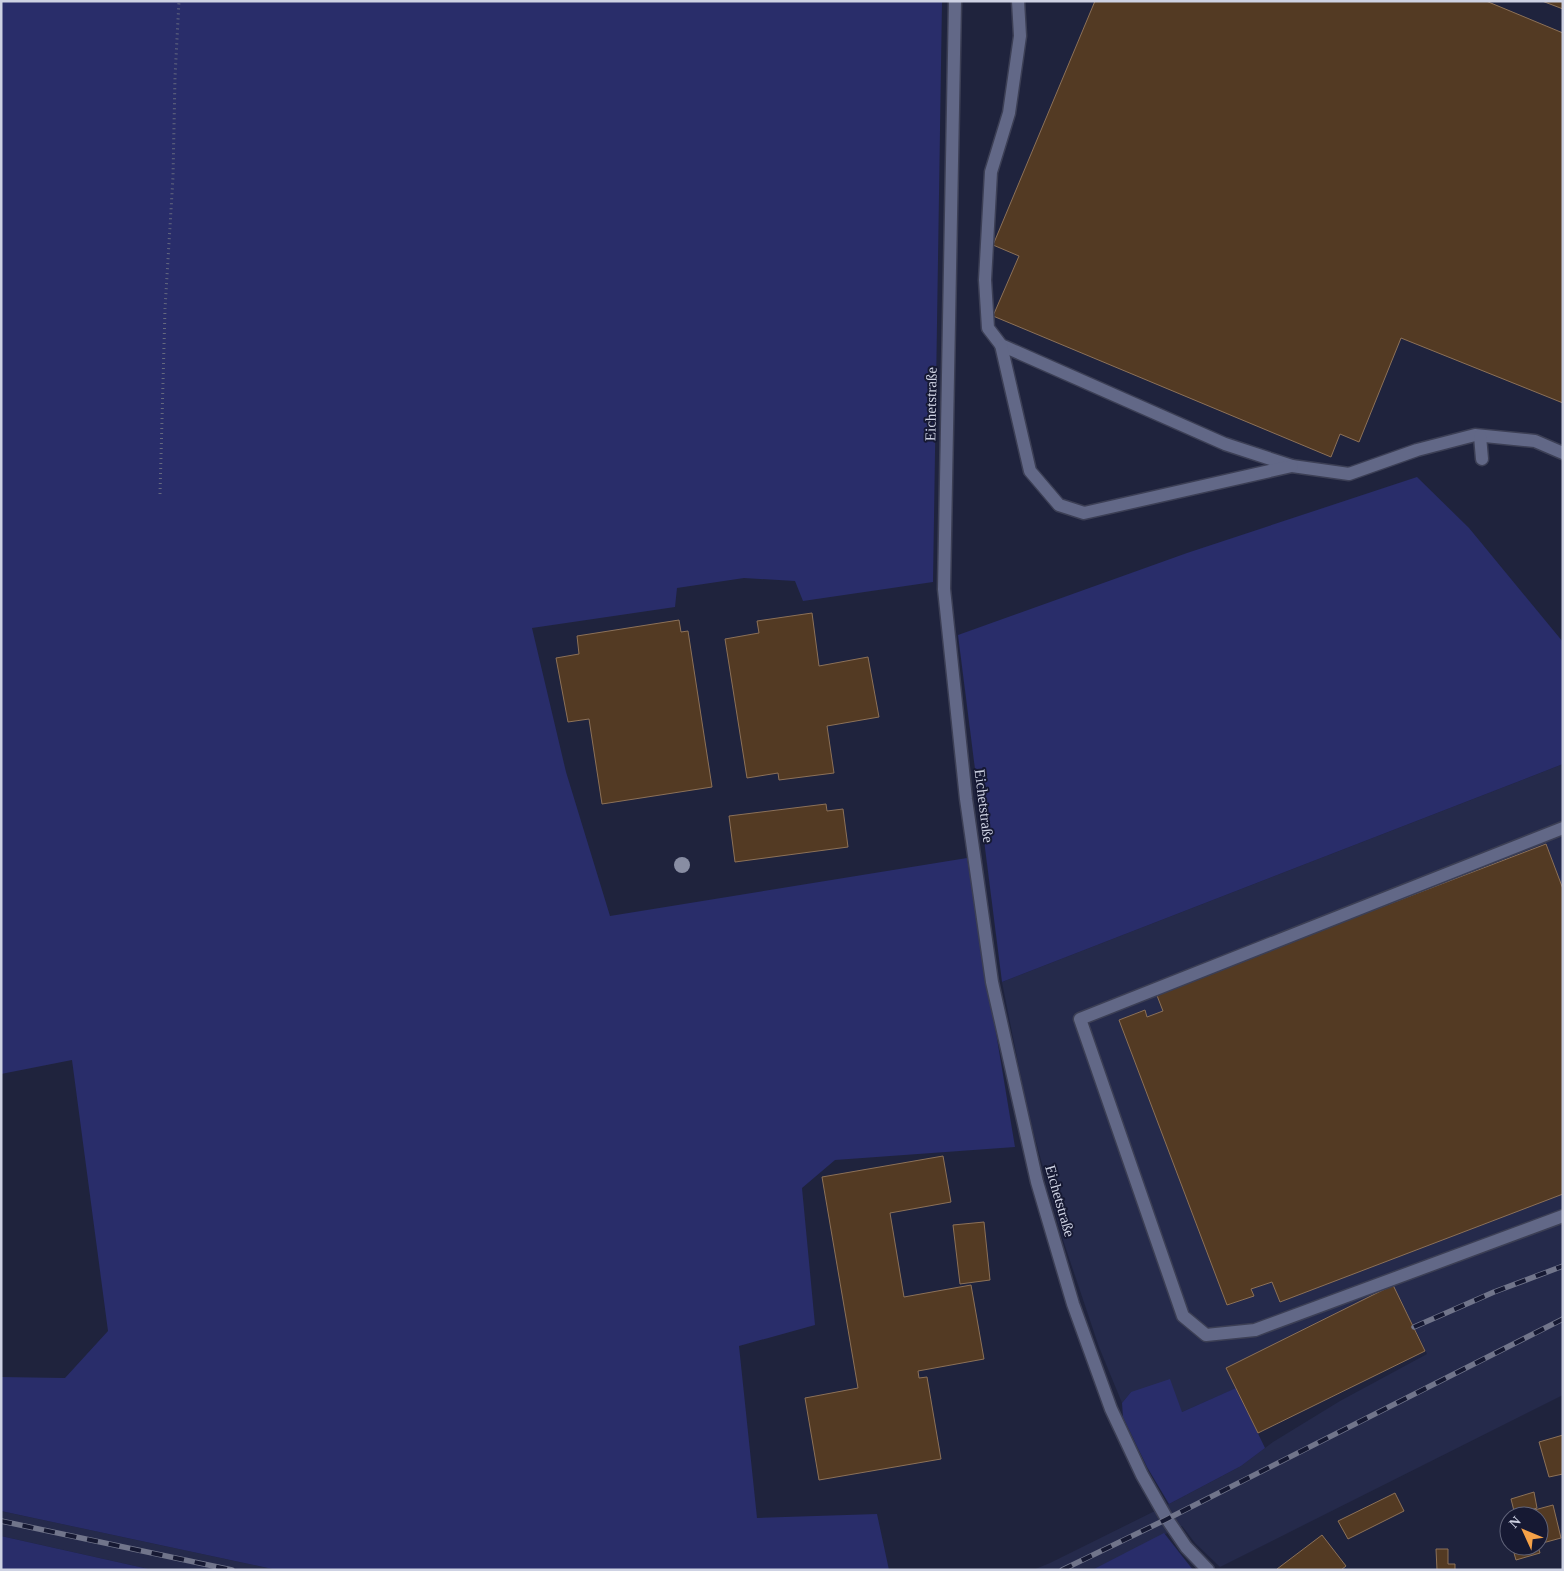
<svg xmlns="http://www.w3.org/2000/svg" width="1564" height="1571" viewBox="0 0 1564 1571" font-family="'Times New Roman',serif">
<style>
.built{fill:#252a4b}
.green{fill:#292d6a}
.building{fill:#533a23;stroke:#8c7158}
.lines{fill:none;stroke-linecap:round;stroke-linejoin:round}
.service-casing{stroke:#3c3f55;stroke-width:15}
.minor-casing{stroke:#3c3f55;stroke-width:15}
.path{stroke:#65697f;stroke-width:3;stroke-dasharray:1 4;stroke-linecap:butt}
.service{stroke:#626887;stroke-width:12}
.minor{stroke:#626887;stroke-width:12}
.rail-casing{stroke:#71758b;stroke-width:5.5}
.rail{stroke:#161933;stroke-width:4;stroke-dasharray:11;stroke-linecap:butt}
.tree{fill:#888da3}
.labels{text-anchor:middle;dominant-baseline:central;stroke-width:4;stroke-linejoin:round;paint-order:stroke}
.street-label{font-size:15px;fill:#ced2e3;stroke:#161933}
</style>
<rect width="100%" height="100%" fill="#1f233d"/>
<g class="built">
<path d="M1563 764V1395L1220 1567 1195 1543 1182 1526 1092 1570H1033L1050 1563 1169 1504 1241 1466 1273 1442 1340 1401 1427 1354 1407 1313 1182 1412 1131 1392 1122 1403 1099 1347 1064 1243 1028 1113 1002 982Z"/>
<path d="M1 1511 277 1570H153L1 1536Z"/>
</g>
<g class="green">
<path d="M1 1H942L933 582 803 601 795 581 744 578 677 588 675 607 532 628 566 772 610 916 967 858 1015 1147 835 1160 802 1188 815 1325 739 1346 757 1518 877 1514 889 1570H277L1 1511V1377L65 1378 108 1331 72 1060 1 1074Z"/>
<path d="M1417 477 1469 528 1563 642V764L1002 982 958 635 1187 553Z"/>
<path d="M1170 1379 1182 1412 1236 1388 1265 1448 1241 1466 1169 1504 1147 1467 1123 1417 1122 1403 1131 1392Z"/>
<path d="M1164 1533 1193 1570H1092Z"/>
<path d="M1 1536 153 1570H1Z"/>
</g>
<g class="building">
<path d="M1095 1H1486L1563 33V403L1401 338 1359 442 1340 434 1331 457 993 316 1019 256 993 245Z"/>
<path d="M1542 1H1563V9Z"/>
<path d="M812 613 819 666 868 657 879 717 827 726 834 773 779 780 778 773 747 778 725 639 759 633 757 621Z"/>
<path d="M679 620 681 632 688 631 712 787 602 804 589 719 568 722 556 658 579 654 577 636Z"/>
<path d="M826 804 827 811 843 809 848 847 735 862 729 816Z"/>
<path d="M1546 844 1563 889V1194L1280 1302 1272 1282 1251 1289 1254 1296 1227 1305 1119 1020 1145 1010 1147 1017 1163 1011 1156 993Z"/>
<path d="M943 1156 951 1202 890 1213 904 1297 971 1285 984 1359 918 1371 919 1378 927 1377 941 1459 819 1480 805 1398 858 1388 822 1177Z"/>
<path d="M984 1222 990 1280 960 1284 953 1225Z"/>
<path d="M1393 1285 1425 1351 1258 1433 1226 1368Z"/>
<path d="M1563 1435V1474L1549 1477 1539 1442Z"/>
<path d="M1534 1492 1537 1508 1515 1515 1511 1499Z"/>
<path d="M1395 1493 1404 1511 1348 1539 1338 1521Z"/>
<path d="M1553 1505 1561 1538 1539 1544V1516H1512Z"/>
<path d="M1509 1517V1533L1505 1518Z"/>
<path d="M1322 1535 1346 1566 1341 1570H1278L1277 1569Z"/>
<path d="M1512 1546H1538L1540 1553 1516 1560Z"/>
<path d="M1436 1549H1448V1564H1455V1570H1437Z"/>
</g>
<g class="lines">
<defs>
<g id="service">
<path d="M1018 1 1020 36 1009 113 991 172 985 280 988 328 1001 345 1225 444 1292 466 1349 474 1417 450 1475 435 1535 441 1563 453"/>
<path d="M1001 345 1030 471 1059 505 1084 513 1292 466"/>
<path d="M1480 436 1482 459"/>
<path d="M1563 828 1080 1019 1183 1316 1206 1335 1255 1330 1563 1216"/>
</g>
<path id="minor" d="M955 1 944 589 966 799 992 982 1037 1182 1073 1304 1111 1409 1142 1475 1167 1519 1186 1547 1208 1570"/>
</defs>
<use href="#service" class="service-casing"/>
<use href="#minor" class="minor-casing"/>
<path class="path" d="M160 494 165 309 173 177 175 77 179 1"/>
<use href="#service" class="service"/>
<use href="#minor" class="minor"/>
<defs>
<g id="rail">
<path d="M1414 1327 1494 1292 1563 1266"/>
<path d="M1 1521 232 1570"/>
<path d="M1062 1570 1167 1519 1563 1319"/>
</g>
</defs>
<use href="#rail" class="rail-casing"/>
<use href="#rail" class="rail"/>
</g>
<circle class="tree" cx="682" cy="865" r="8"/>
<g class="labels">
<g class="street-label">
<text transform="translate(931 404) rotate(-89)">Eichetstraße</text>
<text transform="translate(984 806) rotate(83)">Eichetstraße</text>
<text transform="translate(1060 1201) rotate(74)">Eichetstraße</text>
</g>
</g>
<rect width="1564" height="1571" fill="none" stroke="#ced2e3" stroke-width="5"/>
<g transform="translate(1524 1531) rotate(314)"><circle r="24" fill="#161933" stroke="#606379"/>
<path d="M0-4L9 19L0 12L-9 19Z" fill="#f6a248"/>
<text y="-8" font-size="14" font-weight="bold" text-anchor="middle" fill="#ced2e3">N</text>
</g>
</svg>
